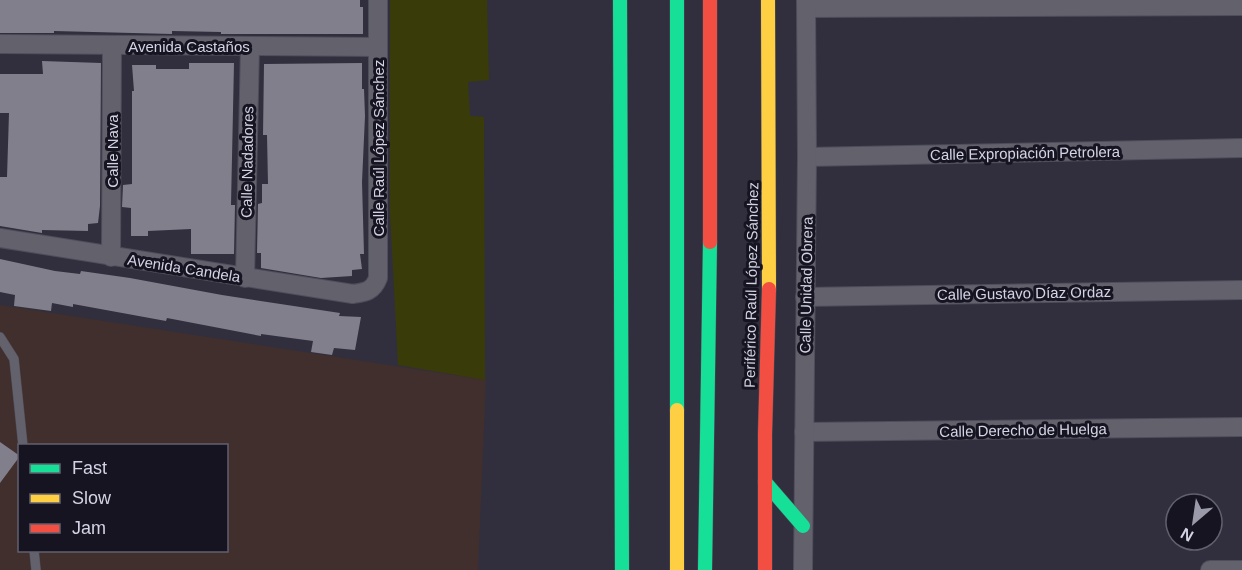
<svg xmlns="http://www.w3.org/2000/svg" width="1242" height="570" viewBox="0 0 1242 570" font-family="Arial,sans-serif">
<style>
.education{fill:#412f2e;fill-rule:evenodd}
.green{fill:#393c09}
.building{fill:#827f8c}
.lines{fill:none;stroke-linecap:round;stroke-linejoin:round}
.lane-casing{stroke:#4e4d5a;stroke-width:10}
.street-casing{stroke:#4e4d5a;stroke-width:20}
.fast-casing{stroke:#4e4d5a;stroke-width:15}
.slow-casing{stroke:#4e4d5a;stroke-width:15}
.jam-casing{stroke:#4e4d5a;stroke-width:15}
.lane{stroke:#62616c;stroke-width:9}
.street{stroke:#62616c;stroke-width:18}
.fast{stroke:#16e098;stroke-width:14}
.slow{stroke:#ffcf43;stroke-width:14}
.jam{stroke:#f24e42;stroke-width:14}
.labels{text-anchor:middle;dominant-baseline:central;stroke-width:6;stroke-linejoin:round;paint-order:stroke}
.street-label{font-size:15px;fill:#d4d3e5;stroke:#151420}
</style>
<rect width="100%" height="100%" fill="#312f3d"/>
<path class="education" d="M0 305 486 380 478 570H0ZM20 446H226V550H20Z"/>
<path class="green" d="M390 0H487L489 80 468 82 470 116 484 117 485 380 398 365 390 213Z"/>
<g class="building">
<path d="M0 0H360V7H363V34H221V32L172 31V34L54 31V33H0Z"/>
<path d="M42 61 101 63 100 206 98 223 88 224V231L42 230V233L0 226V177H7L9 113H0V74H43Z"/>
<path d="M189 63H234L231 205H235L234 254H191V229L148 231V236H131V208L122 207 123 185 132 184V91H134L132 65H156V69H189Z"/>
<path d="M362 63V89H364L365 116 362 182 364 254H360L362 269 352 270V276L321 278 261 268V253H257L258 204 262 203V184H268L267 135H263L264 64Z"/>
<path d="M0 259 55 271 80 274 81 271 130 278 222 295 340 313 339 316 361 317 355 350 334 348 332 355 311 352 313 341 261 334V336L167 318 166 321 73 304V307L52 303 51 311 14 306 15 295 0 292Z"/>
<path d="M0 442 20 456 0 483Z"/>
</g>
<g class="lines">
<defs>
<g id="lane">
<path d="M0 337 14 359 23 446"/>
<path d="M34 550 36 570"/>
</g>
<g id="street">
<path d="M807 8 1242 6"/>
<path d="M0 44 378 47"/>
<path d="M807 157 1242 148"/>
<path d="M0 238 353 294C366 292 373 291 378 278V0"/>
<path d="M111 257 112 45"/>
<path d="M245 278 250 46"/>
<path d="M805 297 1242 290"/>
<path d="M804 432 1242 427"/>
<path d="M803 570 807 157 806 0"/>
<path d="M1210 570H1242"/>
</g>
<g id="fast">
<path d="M620 0 622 570"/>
<path d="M677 0V410"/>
<path d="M765 482 803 526"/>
<path d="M705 570 710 242"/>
</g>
<g id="slow">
<path d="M768 0 769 289"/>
<path d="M677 410V570"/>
</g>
<g id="jam">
<path d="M710 242V0"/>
<path d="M765 570V434L769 289"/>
</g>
</defs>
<use href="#lane" class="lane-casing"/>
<use href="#street" class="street-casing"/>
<use href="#fast" class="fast-casing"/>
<use href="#slow" class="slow-casing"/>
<use href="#jam" class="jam-casing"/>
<use href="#lane" class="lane"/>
<use href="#street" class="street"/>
<use href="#fast" class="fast"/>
<use href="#slow" class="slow"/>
<use href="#jam" class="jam"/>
</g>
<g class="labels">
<g class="street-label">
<text x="189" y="46">Avenida Castaños</text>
<text transform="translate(378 148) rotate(-90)">Calle Raúl López Sánchez</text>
<text transform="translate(112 151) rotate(-90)">Calle Nava</text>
<text transform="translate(1025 153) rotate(-1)">Calle Expropiación Petrolera</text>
<text transform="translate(247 162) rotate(-89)">Calle Nadadores</text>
<text transform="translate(184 268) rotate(9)">Avenida Candela</text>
<text transform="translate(751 285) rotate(-89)">Periférico Raúl López Sánchez</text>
<text transform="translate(806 285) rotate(-89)">Calle Unidad Obrera</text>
<text transform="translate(1024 293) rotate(-1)">Calle Gustavo Díaz Ordaz</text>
<text transform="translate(1023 430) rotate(-1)">Calle Derecho de Huelga</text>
</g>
</g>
<rect x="18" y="444" width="210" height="108" fill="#151420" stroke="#61606f" stroke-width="1.5"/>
<rect x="30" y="464" width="30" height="9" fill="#16e098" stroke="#61606f" stroke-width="1.5"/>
<text x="72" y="474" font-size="18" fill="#d4d3e5">Fast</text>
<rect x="30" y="494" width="30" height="9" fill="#ffcf43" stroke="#61606f" stroke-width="1.5"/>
<text x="72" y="504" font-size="18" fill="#d4d3e5">Slow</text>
<rect x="30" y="524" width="30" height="9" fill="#f24e42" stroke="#61606f" stroke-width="1.5"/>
<text x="72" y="534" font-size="18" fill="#d4d3e5">Jam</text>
<g transform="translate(1194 522) rotate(209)"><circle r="28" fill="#151420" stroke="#61606f" stroke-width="1.5"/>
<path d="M0-4.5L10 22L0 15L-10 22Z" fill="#9b9aaa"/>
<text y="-9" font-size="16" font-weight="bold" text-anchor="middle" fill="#d4d3e5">N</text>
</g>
</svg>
